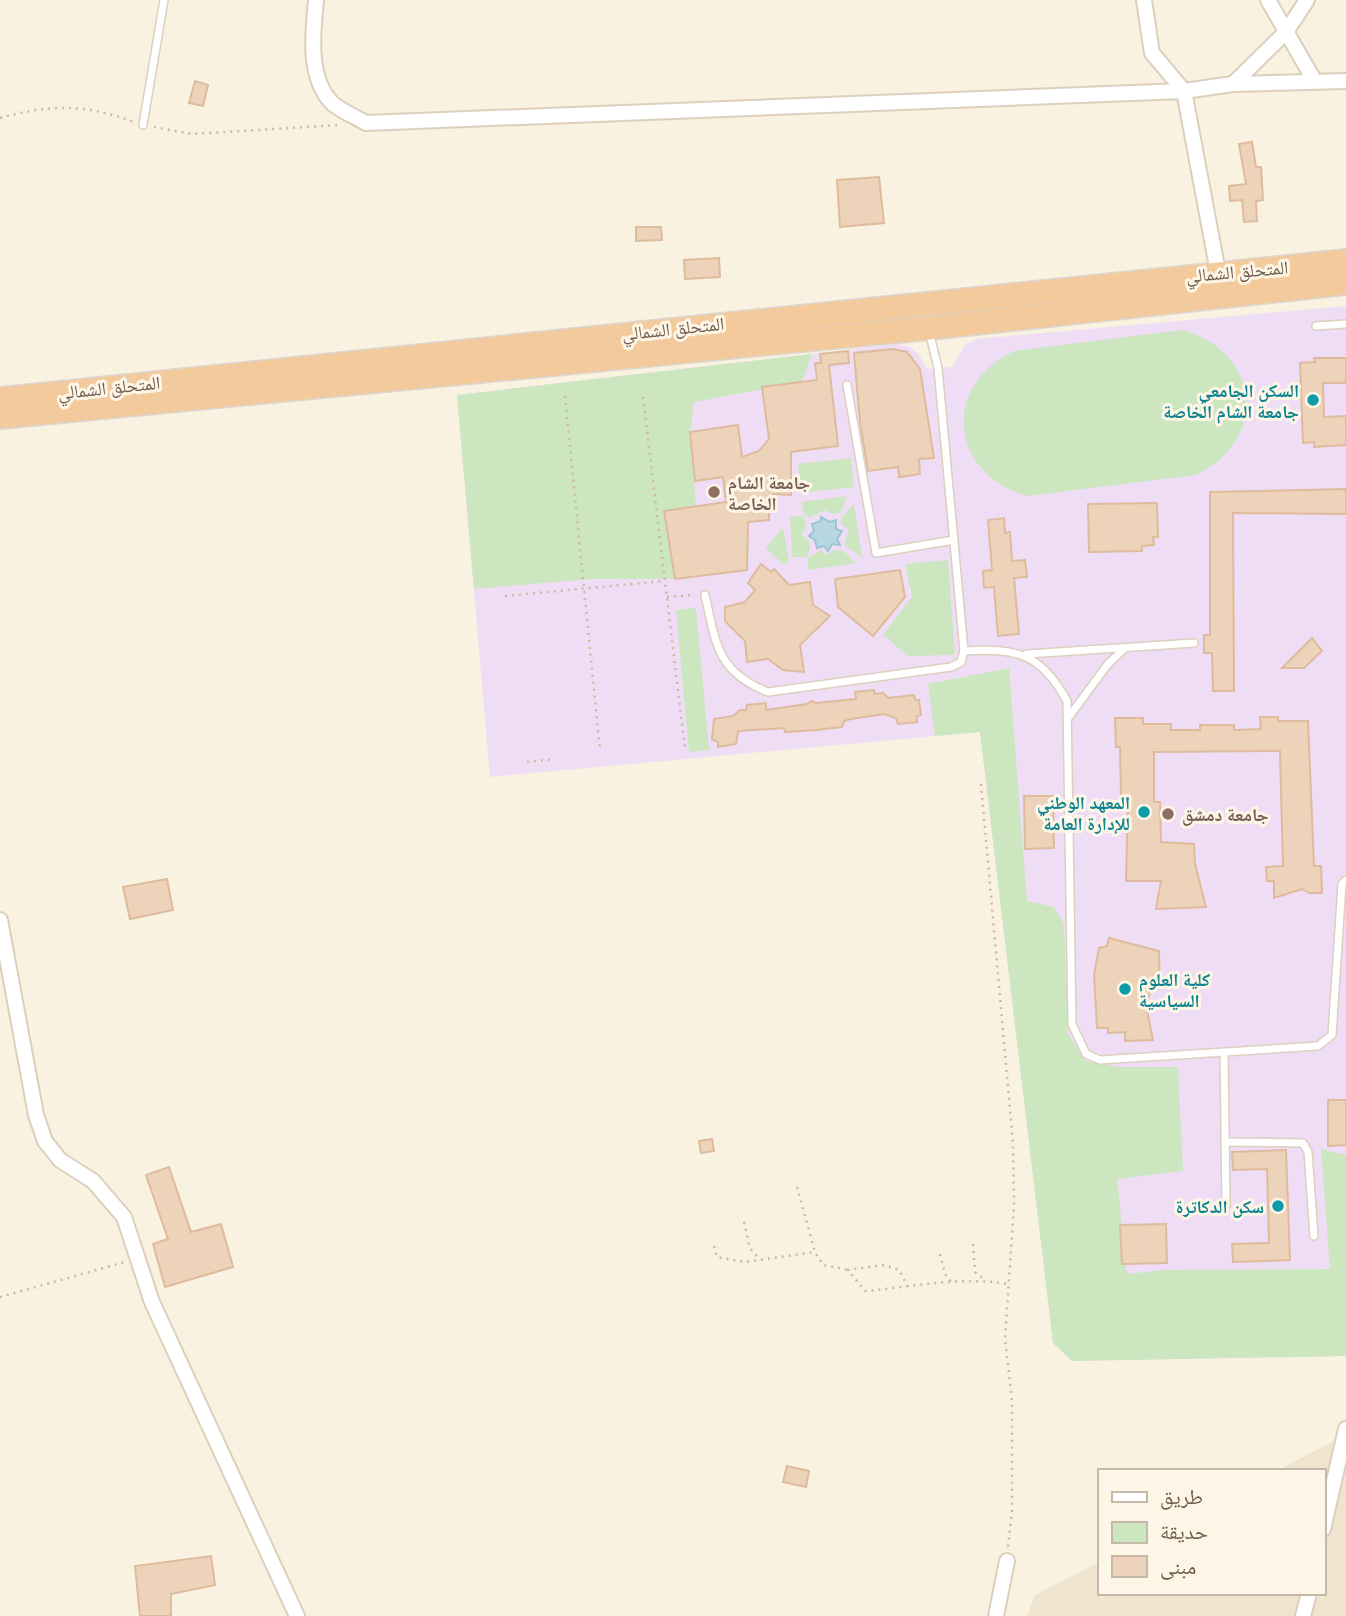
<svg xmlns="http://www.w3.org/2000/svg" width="1346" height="1616" viewBox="0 0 1346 1616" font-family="'Noto Sans','Noto Naskh Arabic',sans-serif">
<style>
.residential{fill:#f1e4cf}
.education{fill:#efddf6}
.green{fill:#cce6c0}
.water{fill:#b7d7e1;stroke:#9ec5d2;stroke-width:2}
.building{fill:#edd3ba;stroke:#debb9c;stroke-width:2}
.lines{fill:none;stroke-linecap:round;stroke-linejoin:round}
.service-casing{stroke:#ddcfbd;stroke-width:10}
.minor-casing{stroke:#ddcfbd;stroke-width:18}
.trunk-casing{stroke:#dcd7d4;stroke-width:26}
.path{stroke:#d1b79e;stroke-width:2.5;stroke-dasharray:2 5;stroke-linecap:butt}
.service{stroke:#fff;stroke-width:7}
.minor{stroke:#fff;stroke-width:14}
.trunk{stroke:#f2ca9c;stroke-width:23}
.culture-dot{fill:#0f9aa8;stroke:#fdf6e6;stroke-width:2.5}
.education-dot{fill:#8d6e63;stroke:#fdf6e6;stroke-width:2.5}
.labels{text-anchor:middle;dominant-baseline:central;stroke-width:6;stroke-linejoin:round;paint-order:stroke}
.street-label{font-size:18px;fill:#6e5a4a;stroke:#fdf6e6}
.culture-label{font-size:18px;font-weight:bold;fill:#0d838f;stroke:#fdf6e6;text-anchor:end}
.education-label{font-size:18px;font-weight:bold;fill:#785e54;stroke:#fdf6e6;text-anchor:start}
</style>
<rect width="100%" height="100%" fill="#faf2e0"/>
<path class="residential" d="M1346 1435V1616H1027L1035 1595 1099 1562V1593H1323V1471H1276Z"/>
<path class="education" d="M1346 306V1356L1072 1361 1053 1343 980 732 490 777 457 395 898 344 910 347 919 355 928 369 952 367 965 345 976 339Z"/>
<g class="green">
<path d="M1183 330C1261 353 1269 439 1196 475L1027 496C949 473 941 386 1014 351Z"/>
<path d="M812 354 802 382 694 402 690 432 696 506 664 511 675 579H592L474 589 457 395Z"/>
<path d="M851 458 854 487 801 493 798 464Z"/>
<path d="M847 496 840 513 833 514 825 510 810 518 804 513 801 502Z"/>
<path d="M854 504 862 557 844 545 849 530 841 524V518Z"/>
<path d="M804 516 806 527 801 534 809 541 810 550 806 557H792L790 517Z"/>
<path d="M783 527 789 560 784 565 766 548Z"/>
<path d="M821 550 826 555 834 550 844 551 856 563 808 570V557Z"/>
<path d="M948 560 955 655 908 656 883 635 912 597 905 564Z"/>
<path d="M696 608 709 750 689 752 676 610Z"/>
<path d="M1009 668 1027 901 1054 907 1064 924 1068 1034 1085 1061 1118 1067H1178L1183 1171 1117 1179 1127 1274 1164 1270 1330 1269 1321 1149 1346 1155V1356L1072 1361 1053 1343 980 732 935 736 928 684Z"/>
</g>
<path class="water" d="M821 517 830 522 836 520V529L842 531 837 539 840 545 832 544 828 551 824 546 817 548 815 540 809 536 814 531 812 524 821 521Z"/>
<g class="building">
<path d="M195 81 208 85 203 106 189 103Z"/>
<path d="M1252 142 1256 167H1261L1263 200 1256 201 1257 221 1244 222 1242 200 1230 201 1229 186 1246 184 1239 144Z"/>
<path d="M879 177 884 223 840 227 837 180Z"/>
<path d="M636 227H661L662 240 636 241Z"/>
<path d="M719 258 720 277 685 279 684 260Z"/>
<path d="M893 349 907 352 920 369 934 458 919 459 920 474 899 477 898 467 868 471 860 422 854 353Z"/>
<path d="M848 351 849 363 829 365 838 446 791 452V495L774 494 769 502V520L748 522 747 570 675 579 664 511 726 502 723 477 695 481 690 432 738 425 742 457 759 451 769 439 762 387 817 380 815 363H821L820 354Z"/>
<path d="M1314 358H1346V383H1323L1324 417 1346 416V445L1314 447V442L1303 443 1300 363 1315 362Z"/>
<path d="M1346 489V514L1233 513 1234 691H1213L1212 653H1204V635H1210V492Z"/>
<path d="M1157 503 1158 537H1153L1154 545 1142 546V551L1089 552 1088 504Z"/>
<path d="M1004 518 1005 533 1010 532 1012 561 1025 560 1027 577 1014 578 1019 634 998 636 994 587 984 588 983 571 992 570 988 520Z"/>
<path d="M761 564 771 572 774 569 789 585 810 582 813 605 830 616 800 645 804 672 783 670 768 659 747 662 745 641 725 621V607L745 602 755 590 748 583Z"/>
<path d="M900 570 905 597 873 636 838 607 835 579Z"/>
<path d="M1312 638 1322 651 1304 668H1282Z"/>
<path d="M874 690 875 694 883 693 888 698 914 695 915 700H919L921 715 917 716V722L898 724 896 718 884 714 851 719 844 721 842 727 816 730 785 732 784 728 738 731 736 744 718 747V742L712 739 714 719 733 716 740 710H746L747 705 766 703V710L807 704 811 701 816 703 856 699 855 692Z"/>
<path d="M1260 717H1278V721H1308L1314 866H1321L1322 893H1309L1302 889 1274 898V881H1267L1266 867 1283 866 1280 751 1154 752V802H1160L1161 842 1194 844 1195 864 1206 907 1156 909 1161 881H1126L1128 798H1121L1120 747H1116L1115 718H1143V724H1171V730H1200V725H1234V730L1261 729Z"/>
<path d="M1024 796H1053L1054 848 1025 849Z"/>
<path d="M167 879 173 910 130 919 123 887Z"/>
<path d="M1109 938 1159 951 1160 988 1150 991 1148 1000 1145 1001 1153 1040 1125 1041V1032L1108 1033V1028H1097L1094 975 1099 948 1107 946Z"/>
<path d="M1328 1100H1346V1145L1328 1146Z"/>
<path d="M712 1139 714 1151 701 1153 699 1141Z"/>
<path d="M1286 1150 1290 1260 1233 1262 1232 1244 1269 1243 1267 1169 1233 1170 1232 1152Z"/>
<path d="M169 1167 191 1232 221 1224 233 1267 165 1287 153 1244 168 1239 146 1175Z"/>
<path d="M1166 1224 1167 1263 1122 1264 1120 1225Z"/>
<path d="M787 1466 809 1471 806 1487 783 1482Z"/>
<path d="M211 1556 215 1585 171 1594V1616H140L135 1566Z"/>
</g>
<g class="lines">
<defs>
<g id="service">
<path d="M143 125 164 0"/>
<path d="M1316 326 1346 324"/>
<path d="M847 385 876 553 954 540"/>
<path d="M705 595C716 644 717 672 768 692L951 667 961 662 964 651 938 368 929 331"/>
<path d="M964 651C1017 648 1041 653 1067 701L1072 1024 1086 1054 1100 1060 1318 1046 1332 1035 1342 884 1346 880"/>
<path d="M1027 654 1194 643"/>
<path d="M1068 718 1108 664 1125 648"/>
<path d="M1224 1053 1226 1205"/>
<path d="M1225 1142 1303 1143 1308 1152 1314 1236"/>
</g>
<g id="minor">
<path d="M316 0C313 32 307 77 332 103 341 111 356 117 366 123L1184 91 1233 84 1346 81"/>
<path d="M1144 0 1152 53 1184 91 1218 272"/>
<path d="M1268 0 1314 80"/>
<path d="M1233 84 1286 32 1307 0"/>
<path d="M0 920 36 1115 45 1141 60 1160 93 1181 124 1217 152 1302 297 1616"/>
<path d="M1323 1529 1346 1429"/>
<path d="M996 1616 1007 1561"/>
<path d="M1303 1616 1309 1593"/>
</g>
<g id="trunk">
<path d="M0 399 1346 261"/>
<path d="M0 417 929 328 1346 283"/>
</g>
</defs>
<use href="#service" class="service-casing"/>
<use href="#minor" class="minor-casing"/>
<use href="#trunk" class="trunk-casing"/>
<g class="path">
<path d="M0 118C51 104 85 104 134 122"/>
<path d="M154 127 192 134 339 125"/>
<path d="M565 396 600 750"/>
<path d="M643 397 685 749"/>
<path d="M505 596 664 581"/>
<path d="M667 597 695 595"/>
<path d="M527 762 555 759"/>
<path d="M981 784 1013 1143 1014 1206 1005 1339 1012 1400V1511L1008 1547"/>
<path d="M797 1187 815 1252 823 1265 848 1270"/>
<path d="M744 1222 750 1248 760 1260"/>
<path d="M973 1244 975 1272 985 1280"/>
<path d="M714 1246 717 1257 745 1262 815 1252"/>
<path d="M940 1254 945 1274 953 1284"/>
<path d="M908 1287 899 1270 884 1265 848 1270 865 1291C911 1287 962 1276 1007 1284"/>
<path d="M0 1297 125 1262"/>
</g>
<use href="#service" class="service"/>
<use href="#minor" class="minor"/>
<use href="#trunk" class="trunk"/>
</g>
<g class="culture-dot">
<circle cx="1313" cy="400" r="7"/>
<circle cx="1144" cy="812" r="7"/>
<circle cx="1125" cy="989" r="7"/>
<circle cx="1278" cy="1206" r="7"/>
</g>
<g class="education-dot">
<circle cx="714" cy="492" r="7"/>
<circle cx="1168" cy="814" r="7"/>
</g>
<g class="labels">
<g class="street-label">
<text transform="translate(1237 271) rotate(-5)">المتحلق الشمالي</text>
<text transform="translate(673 328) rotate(-6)">المتحلق الشمالي</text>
<text transform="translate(109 387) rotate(-6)">المتحلق الشمالي</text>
</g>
<g class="culture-label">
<text x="1299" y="390">السكن الجامعي<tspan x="1299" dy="21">جامعة الشام الخاصة</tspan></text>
<text x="1130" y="802">المعهد الوطني<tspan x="1130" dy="21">للإدارة العامة</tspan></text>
<text x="1139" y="979" text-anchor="start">كلية العلوم<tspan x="1139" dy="21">السياسية</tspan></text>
<text x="1264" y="1206">سكن الدكاترة</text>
</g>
<g class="education-label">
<text x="728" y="482">جامعة الشام<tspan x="728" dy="21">الخاصة</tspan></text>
<text x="1182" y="814">جامعة دمشق</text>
</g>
</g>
<rect x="1098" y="1469" width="228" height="126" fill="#fdf6e6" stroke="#c4b8a8" stroke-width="2"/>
<rect x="1112" y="1492" width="35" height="10" fill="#ffffff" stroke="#c4b8a8" stroke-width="2"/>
<text x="1160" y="1504" font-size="21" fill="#6e5a4a">طريق</text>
<rect x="1112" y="1522" width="35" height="21" fill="#cce6c0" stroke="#c4b8a8" stroke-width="2"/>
<text x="1160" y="1539" font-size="21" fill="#6e5a4a">حديقة</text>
<rect x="1112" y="1556" width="35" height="21" fill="#edd3ba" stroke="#c4b8a8" stroke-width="2"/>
<text x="1160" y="1574" font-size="21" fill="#6e5a4a">مبنى</text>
</svg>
